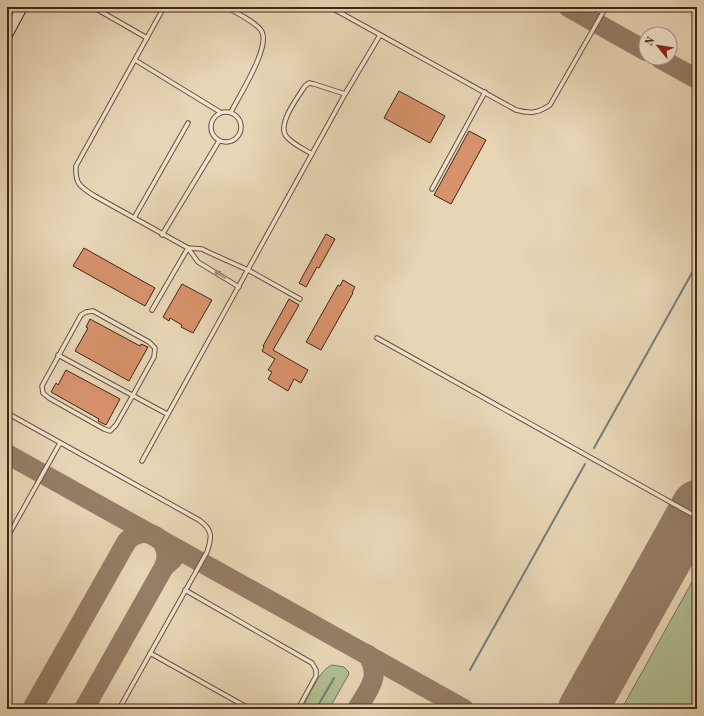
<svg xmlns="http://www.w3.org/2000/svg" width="704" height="716" viewBox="0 0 704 716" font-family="'Old Standard TT',serif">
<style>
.green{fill:#b0be92;stroke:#787254}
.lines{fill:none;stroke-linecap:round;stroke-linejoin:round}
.stream{stroke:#767d77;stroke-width:2}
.taxiway{stroke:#947e66;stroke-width:20}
.runway{stroke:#947e66;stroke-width:50}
.building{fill:#d7926c;stroke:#402716}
.lane-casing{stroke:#6a523e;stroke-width:5.5}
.secondary-casing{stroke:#402716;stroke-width:12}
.lane{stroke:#efe4cf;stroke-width:3.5}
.secondary{stroke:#efe4cf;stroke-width:10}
.oneway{stroke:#988672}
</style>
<rect width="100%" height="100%" fill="#e7d5b5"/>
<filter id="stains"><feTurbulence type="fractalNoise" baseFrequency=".005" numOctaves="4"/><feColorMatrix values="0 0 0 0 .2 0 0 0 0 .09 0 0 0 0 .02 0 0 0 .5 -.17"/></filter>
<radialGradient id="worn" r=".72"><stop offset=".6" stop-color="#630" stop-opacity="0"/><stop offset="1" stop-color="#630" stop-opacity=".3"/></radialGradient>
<g class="green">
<path d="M697 573V709H622L626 701Z"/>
<path d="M332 665 344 667 348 671 349 674 329 709H302C308 697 320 669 332 665Z"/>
</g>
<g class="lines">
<g class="stream">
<path d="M594 448 697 264"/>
<path d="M470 670 585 464"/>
<path d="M316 709 334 678"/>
</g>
<g class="taxiway">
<path d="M568 7 646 51"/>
<path d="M659 58 697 79"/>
<path d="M7 454 464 709"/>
<path d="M32 709 127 541C147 521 175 542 164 567"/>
<path d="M84 709 164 567 174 558"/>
<path d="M357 709C369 689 382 676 367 654"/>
</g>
<path class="runway" d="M583 709 697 505"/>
</g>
<g class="building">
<path d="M399 91 445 116 430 143 384 118Z"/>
<path d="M469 131 486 140 451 204 434 195Z"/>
<path d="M326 234 335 239 319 268 317 267 306 287 299 283Z"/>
<path d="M84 248 155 288 145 306 73 266Z"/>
<path d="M343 280 355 287 352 293H353L321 350 306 342 338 285 340 286Z"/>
<path d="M182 284 212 300 193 333 181 327 182 325 170 318 169 321 163 317Z"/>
<path d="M289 299 299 305 273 350 308 370 301 383 294 379 288 391 268 379 272 372 268 370 275 359 262 351 264 347 263 346Z"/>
<path d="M90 319 140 346 141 344 148 347 129 381 75 351 88 328 86 327Z"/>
<path d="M66 370 120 399 106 425 98 421 99 419 51 392 56 383 58 385Z"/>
</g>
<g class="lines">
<defs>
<g id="lane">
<path d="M93 7 147 38"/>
<path d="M164 7 76 166C75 183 79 186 93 195L188 248 202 249 208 252 248 270 300 299"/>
<path d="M226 7C235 12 258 23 262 32 270 48 239 96 231 112"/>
<path d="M330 7 516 110C531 114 538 113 550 105L606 7"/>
<path d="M135 60 220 112"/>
<circle cx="226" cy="127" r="15"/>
<path d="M312 154C304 149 292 144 286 136 277 124 298 97 305 86L309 83 314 84 345 94"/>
<path d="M432 189 485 92"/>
<path d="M134 218 188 123"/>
<path d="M162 235 219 141"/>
<path d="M188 248 198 262 239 287"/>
<path d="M152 310 188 248"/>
<path d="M93 311 149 342 155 348 154 357 133 395 116 425 110 431 104 429 49 398 43 393 42 386 81 315 86 312Z"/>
<path d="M377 338 697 517"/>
<path d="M58 355 167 414"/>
<path d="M7 413 199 520C213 530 212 537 207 552L119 709"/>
<path d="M142 461 345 94 380 35"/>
<path d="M7 538 60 443"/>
<path d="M185 590 312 663 316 670V676L298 709"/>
<path d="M150 653 250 709"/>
</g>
<g id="secondary">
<path d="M7 9 8 7"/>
<path d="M7 35 22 7"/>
</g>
</defs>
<use href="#lane" class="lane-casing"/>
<use href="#secondary" class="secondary-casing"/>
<use href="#lane" class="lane"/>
<use href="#secondary" class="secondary"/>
</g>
<defs><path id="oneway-shaft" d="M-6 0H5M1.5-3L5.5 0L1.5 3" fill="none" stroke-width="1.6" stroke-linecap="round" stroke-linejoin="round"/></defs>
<use class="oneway" href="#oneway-shaft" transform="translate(220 275) rotate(-148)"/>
<rect width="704" height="716" fill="none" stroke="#e7d5b5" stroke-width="24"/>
<rect x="8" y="8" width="688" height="700" fill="none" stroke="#402716" stroke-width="2"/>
<rect x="12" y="12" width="680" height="692" fill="none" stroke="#402716"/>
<g transform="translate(658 46) rotate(300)"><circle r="19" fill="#efe4cf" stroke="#a99885"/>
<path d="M0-3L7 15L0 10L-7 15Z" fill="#8f2418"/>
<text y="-6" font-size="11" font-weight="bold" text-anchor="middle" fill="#402716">N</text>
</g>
<rect width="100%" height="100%" filter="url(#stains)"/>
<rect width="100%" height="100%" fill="url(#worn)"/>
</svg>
